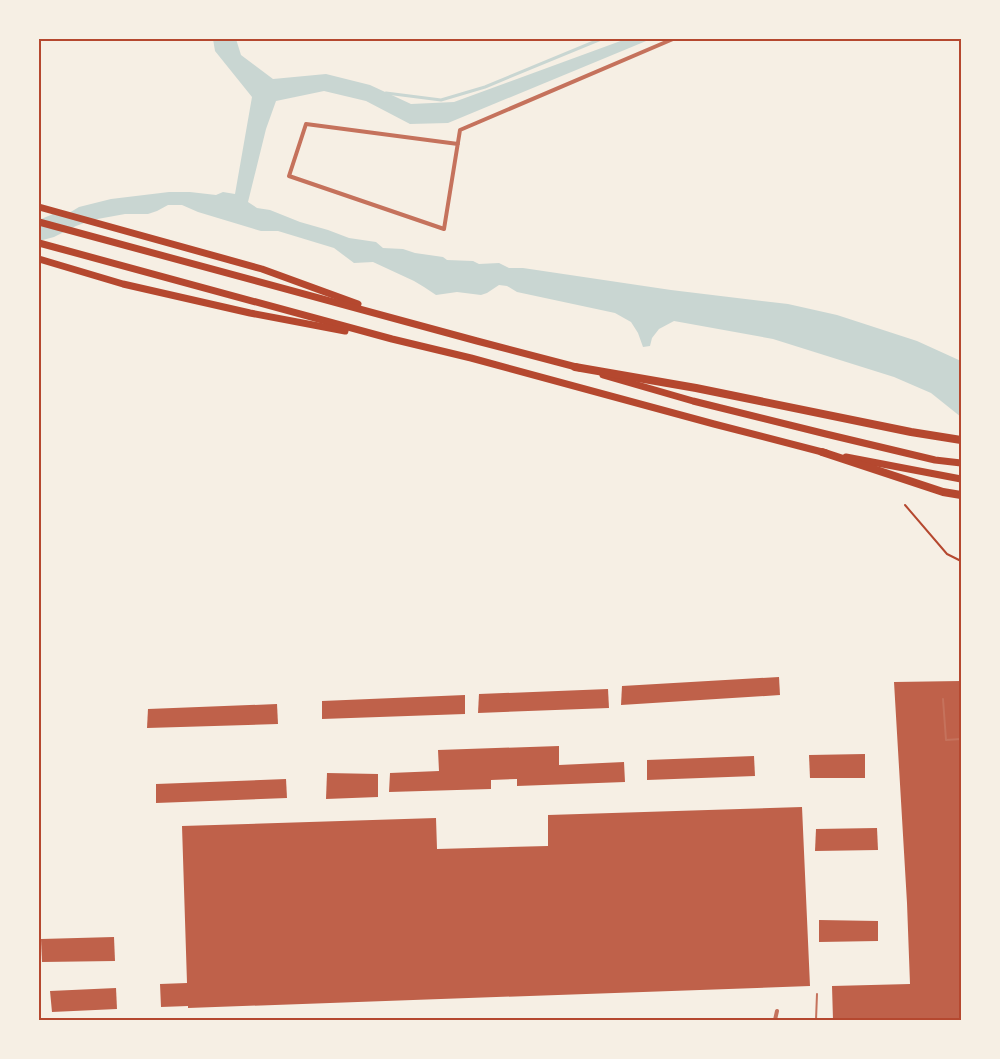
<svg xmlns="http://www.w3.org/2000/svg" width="1000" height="1059" viewBox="0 0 1000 1059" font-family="'Noto Serif',serif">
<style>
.water{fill:#c9d6d2}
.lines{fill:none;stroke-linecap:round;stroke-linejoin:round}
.stream{stroke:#c9d6d2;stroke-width:3}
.building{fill:#bf614a}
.path{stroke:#b5482f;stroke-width:2}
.service{stroke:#c5725c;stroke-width:2}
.minor{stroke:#c5725c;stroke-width:4}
.trunk{stroke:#b5482f;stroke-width:7}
.motorway{stroke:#b5482f;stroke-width:8}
.neatline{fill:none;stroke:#b5482f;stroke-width:2}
</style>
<rect width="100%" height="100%" fill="#f6efe4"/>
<path class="water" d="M213 39H236L241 55 273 79 326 74 370 85 411 104 454 102 626 39H651L448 123 410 124 366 101 324 91 276 101 266 129 248 202 257 208 270 210 300 222 328 230 349 238 376 242 383 248 403 249 415 253 443 257 447 260 473 261 479 264 499 263 509 268H523L671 290 788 304 837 315 917 341 961 361V417L931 393 894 377 773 339 674 321 659 329 652 338 650 346 643 347 638 333 631 322 615 313 517 292 507 286 499 285 487 293 481 295 457 292 436 295 424 287 414 281 373 262 354 263 334 248 278 231H261L198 212 182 205H168L157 211 148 214H125L92 220 76 226 54 237 39 241V220L53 214 64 216 79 207 111 199 169 192H190L216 195 223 192 235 194 252 97 215 51Z"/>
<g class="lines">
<path class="stream" d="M386 93 441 100 485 87 601 39"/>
</g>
<g class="building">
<path d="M779 677 780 695 621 705 622 686Z"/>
<path d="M961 681V1020H833L832 986 910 984 907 903 894 682Z"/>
<path d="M608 689 609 708 478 713 479 694Z"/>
<path d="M465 695V714L322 719V701Z"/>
<path d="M277 704 278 724 147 728 148 709Z"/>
<path d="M559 746V765L624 762 625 782 517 786V779L491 780V789L389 792 390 773 439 771 438 750Z"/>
<path d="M865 754V778H810L809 755Z"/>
<path d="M754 756 755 776 647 780V760Z"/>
<path d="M327 773 378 774V797L326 799Z"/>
<path d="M286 779 287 798 156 803V784Z"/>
<path d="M802 807 810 986 188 1008V1006L161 1007 160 984 187 983 182 826 436 818 437 849 548 846V815Z"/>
<path d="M877 828 878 850 815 851 816 829Z"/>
<path d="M819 920 878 921V941L819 942Z"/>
<path d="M114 937 115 961 42 962 41 939Z"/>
<path d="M116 988 117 1009 52 1012 50 991Z"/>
</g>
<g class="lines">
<path class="path" d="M905 505 947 554 961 561"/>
<g class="service">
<path d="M943 699 946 740 961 739"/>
<path d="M960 983 961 1020"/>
<path d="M816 1020 817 994"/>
</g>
<g class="minor">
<path d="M458 144 306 124 289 176 444 229 460 130 673 39"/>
<path d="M775 1020 777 1011"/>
</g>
<g class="trunk">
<path d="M39 207 262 269 358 304"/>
<path d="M39 222 477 341 580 368"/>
<path d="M39 243 392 339 471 358 714 424 826 453"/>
<path d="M39 259 123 284 250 313 345 331"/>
<path d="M603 375 693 401 826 434 935 460 961 463"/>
<path d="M846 457 961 479"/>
</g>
<g class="motorway">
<path d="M575 367 696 388 911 432 961 440"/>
<path d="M822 452 943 492 961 495"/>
</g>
</g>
<rect width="1000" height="1059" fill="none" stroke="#f6efe4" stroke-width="80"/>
<rect x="40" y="40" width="920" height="979" class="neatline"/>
</svg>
